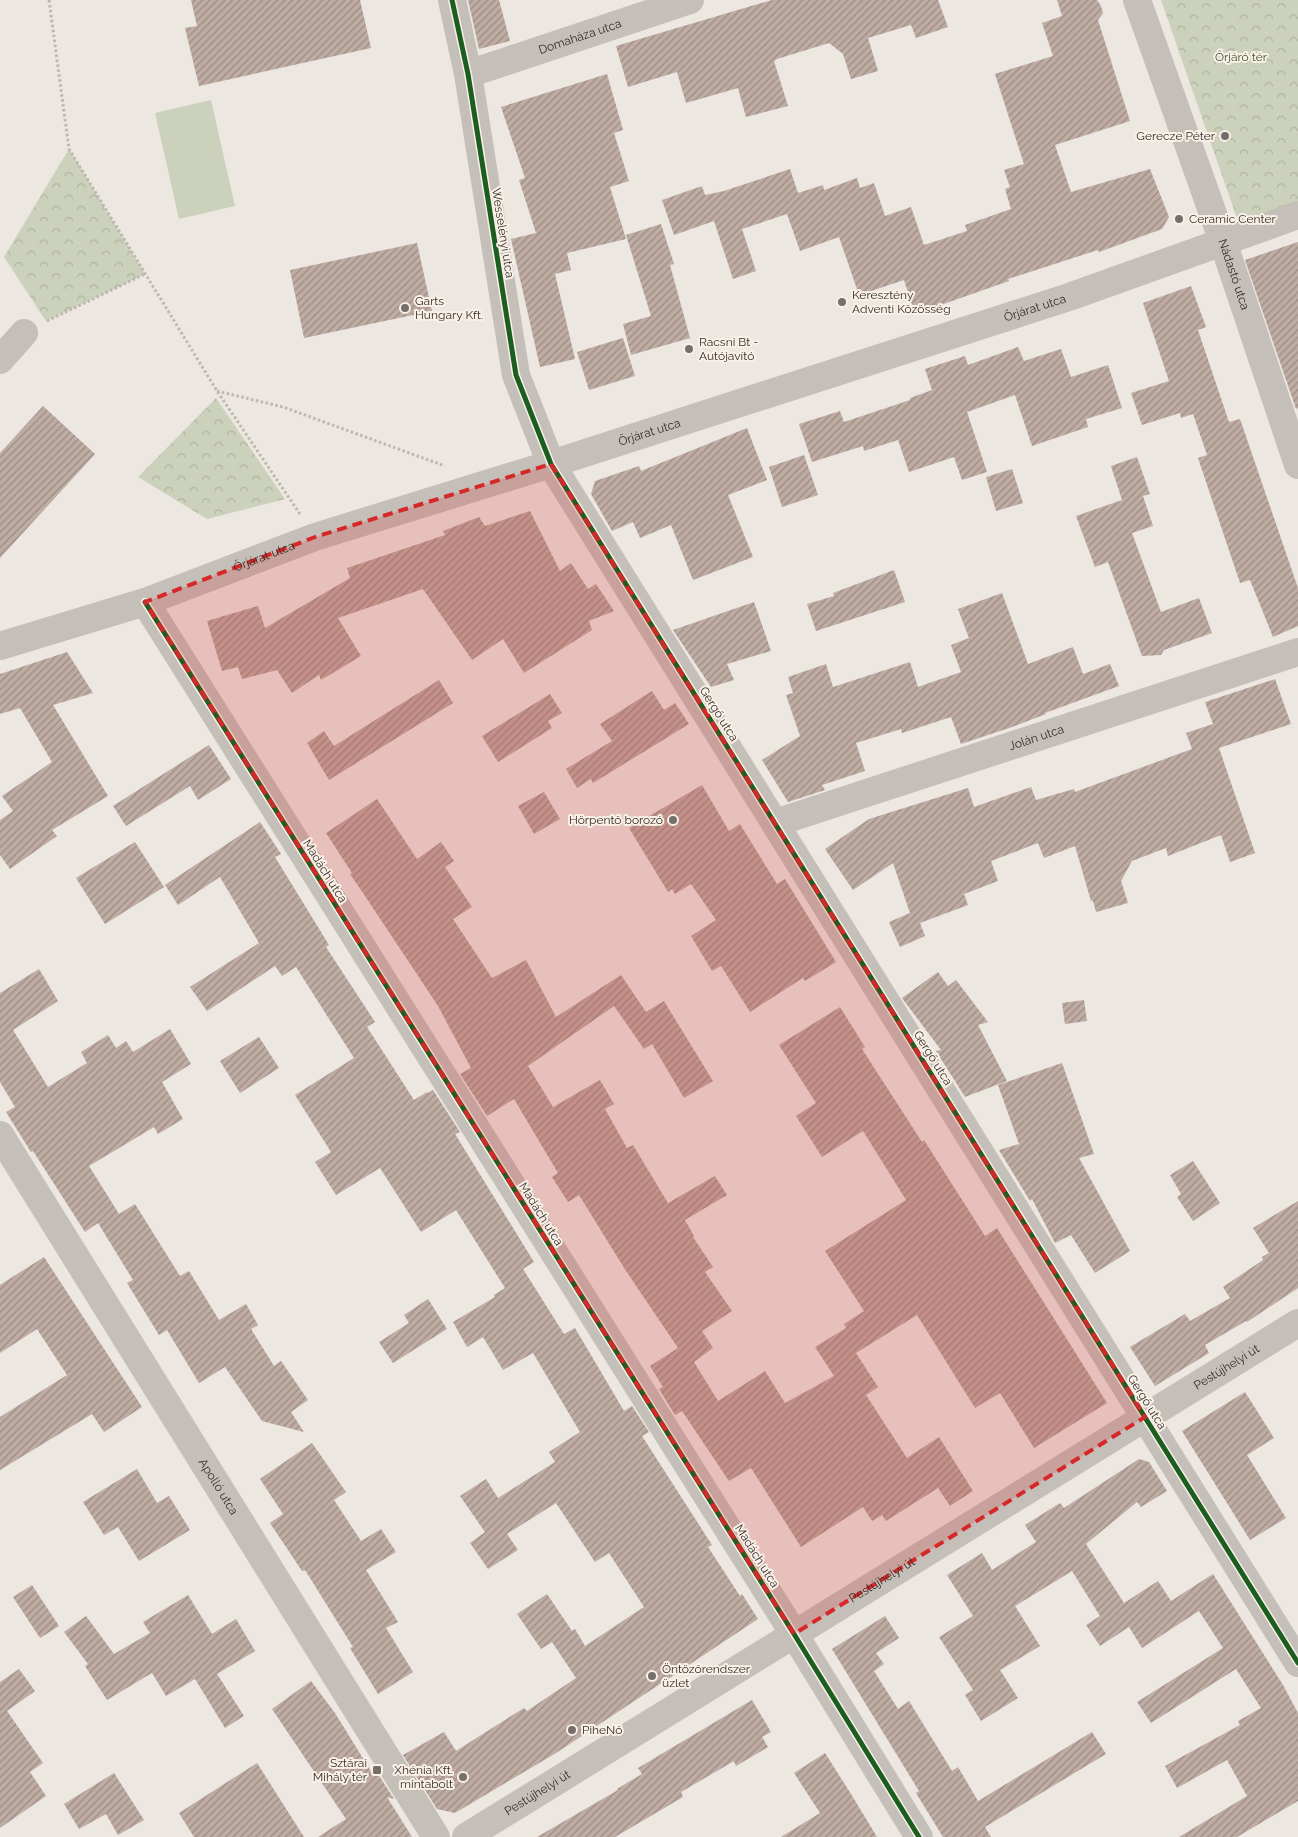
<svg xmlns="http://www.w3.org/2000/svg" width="1298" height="1837" viewBox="0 0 1298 1837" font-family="Raleway,sans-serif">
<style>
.park{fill:url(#park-crowns)}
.pitch{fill:#ccd1bb}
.building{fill:url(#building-hatch)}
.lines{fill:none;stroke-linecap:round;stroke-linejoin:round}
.path{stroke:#bdb7b2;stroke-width:3;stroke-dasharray:2.5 2.5;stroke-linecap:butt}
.minor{stroke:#c5bfb9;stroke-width:28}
.tertiary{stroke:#c5bfb9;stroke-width:28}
.cycleway-casing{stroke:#f9f1e8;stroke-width:8}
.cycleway{stroke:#1b5e20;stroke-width:5}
.marked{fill:#d62828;fill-opacity:0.2;stroke:#d62828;stroke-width:4;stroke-dasharray:10 6;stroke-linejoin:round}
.poi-dot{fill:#756e69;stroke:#f9f1e8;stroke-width:2}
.labels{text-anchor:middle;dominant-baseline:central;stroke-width:4;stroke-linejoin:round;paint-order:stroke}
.street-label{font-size:12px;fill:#352d28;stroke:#f9f1e8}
.park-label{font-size:12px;fill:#44532d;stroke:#f9f1e8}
.poi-label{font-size:12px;fill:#352d28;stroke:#f9f1e8;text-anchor:start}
</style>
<defs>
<pattern id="park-crowns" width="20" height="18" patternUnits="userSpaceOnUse" patternTransform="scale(1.25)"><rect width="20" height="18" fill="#ccd1bb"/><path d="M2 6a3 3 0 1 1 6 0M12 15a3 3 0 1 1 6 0" fill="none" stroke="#b0b4a1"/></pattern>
<pattern id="building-hatch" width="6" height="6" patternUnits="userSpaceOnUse" patternTransform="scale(1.25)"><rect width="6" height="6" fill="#bfaca3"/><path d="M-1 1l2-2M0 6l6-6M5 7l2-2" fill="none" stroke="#9c8c85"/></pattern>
</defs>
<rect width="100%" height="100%" fill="#ece7e1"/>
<g class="park">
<path d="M1161 0H1298V203L1239 224Z"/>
<path d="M69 149 145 274 46 321 4 257Z"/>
<path d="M216 398 285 499 207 519 138 477Z"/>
</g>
<path class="pitch" d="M211 100 235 206 179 219 155 113Z"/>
<g class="building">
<path d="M191 0H360L371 48 199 86 185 28 197 26Z"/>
<path d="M468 0H499L510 41 479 49Z"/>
<path d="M772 0H938L948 27 916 38 911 25 868 38 878 71 851 79 843 54 829 43 777 59 774 61 788 106 746 117 738 88 686 103 677 72 628 87 616 46Z"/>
<path d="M1057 0H1097L1101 6 1103 13 1098 20 1130 121 1055 145 1071 192 1150 169 1169 217 1162 229 1099 252 1098 250 1008 279 1009 281 915 314 904 280 859 295 839 237 800 251 787 214 742 229 756 271 733 279 714 221 674 235 662 200 702 186 705 195 724 191 790 169 798 193 823 185 824 190 857 178 860 188 874 183 885 216 911 207 924 245 967 231 965 225 1011 209 1005 189 1010 187 1004 170 1024 164 995 74 1053 56 1042 23 1062 16Z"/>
<path d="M607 74 623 130 614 133 629 181 610 187 626 239 567 253 571 270 555 274 575 359 540 367 511 239 536 233 519 180 525 178 501 107Z"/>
<path d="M661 224 674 264 670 265 690 338 631 355 623 324 651 316 626 235Z"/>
<path d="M1298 242V408L1296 409 1245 260Z"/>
<path d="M417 243 432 311 304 338 290 270Z"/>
<path d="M1191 286 1206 327 1198 330 1229 422 1240 419 1298 588V626L1273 637 1250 580 1240 583 1198 458 1207 455 1193 414 1181 418 1180 413 1142 425 1131 393 1169 381 1143 303Z"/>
<path d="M623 338 635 376 589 390 577 352Z"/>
<path d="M1018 347 1024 361 1061 349 1071 377 1108 365 1122 408 1086 419 1088 427 1032 446 1015 395 967 412 987 472 962 480 954 457 909 472 898 440 864 451 863 446 812 462 799 424 840 411 844 422 910 400V398L932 390 925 369 965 356 968 365Z"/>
<path d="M43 406 95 454 0 558V453Z"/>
<path d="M747 428 767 480 728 495 753 557 693 580 671 525 640 538 633 522 612 531 591 494 595 481 639 466 641 471Z"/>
<path d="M804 455 818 495 782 507 769 467Z"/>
<path d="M1137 457 1150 494 1143 496 1153 526 1132 533 1161 612 1199 598 1212 633 1164 650 1161 655 1142 656 1108 562 1095 567 1076 516 1122 500 1111 466Z"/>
<path d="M1012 469 1023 503 996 511 986 477Z"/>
<path d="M530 511 560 571 571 563 588 589 596 584 614 611 589 621 592 630 524 673 503 639 472 660 423 589 338 618 361 656 321 680 319 675 292 693 277 670 242 679 238 667 222 671 207 621 258 606 265 628 350 578 347 568 445 535 443 531 479 517 485 526Z"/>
<path d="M894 570 905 602 816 631 807 604 834 596 833 593Z"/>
<path d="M1002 593 1028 664 1073 647 1083 674 1110 664 1119 686 1045 713 1046 714 1012 727 961 744 951 717 902 733 901 729 856 743 865 771 822 785 825 790 788 802 762 760 800 736 786 695 793 693 788 677 826 664 833 687 910 662 918 687 961 672 951 645 969 638 958 609Z"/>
<path d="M754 602 771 651 727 664 734 680 711 687 673 630Z"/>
<path d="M67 652 93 693 53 705 108 796 52 830 57 836 10 869 0 855V820L13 811 2 796 52 762 20 708 0 714V674Z"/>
<path d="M1275 679 1291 724 1219 748 1255 853 1230 862 1221 835 1168 856 1166 848 1132 861 1121 881 1128 903 1096 912 1093 901H1091L1075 846 1044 858 1038 843 991 861 998 881 964 894 968 905 920 923 925 936 900 947 889 922 910 913 893 863 853 890 825 849 869 819 968 788 974 807 1031 787 1036 800 1074 789 1075 792 1192 749 1186 733 1213 724 1205 702Z"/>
<path d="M439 680 453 703 329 780 307 743 324 731 334 746Z"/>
<path d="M652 691 664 710 675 703 689 724 593 783 591 779 577 788 566 769 612 741 600 724Z"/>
<path d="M550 694 562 713 548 721 552 728 498 762 482 736Z"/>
<path d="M209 745 231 779 198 800 190 786 126 826 113 806Z"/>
<path d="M702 785 729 831 740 824 777 884 785 879 836 962 805 981 803 978 750 1012 721 966 712 971 691 936 716 920 691 884 675 894 672 889 668 892 629 828Z"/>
<path d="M544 792 560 819 534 834 518 806Z"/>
<path d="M377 799 417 859 441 842 454 861 445 867 472 907 453 919 492 978 526 960 556 1017 621 975 646 1012 664 1001 713 1081 684 1098 652 1044 644 1049 614 1006 528 1066 553 1107 600 1080 614 1104 605 1109 627 1148 633 1145 668 1203 715 1176 727 1195 685 1220 694 1236 693 1237 713 1267 705 1272 732 1311 702 1331 713 1348 694 1362 718 1401 765 1371 785 1403 834 1376 815 1347 846 1328 844 1324 864 1311 825 1251 906 1200 863 1131 822 1157 796 1116 816 1103 779 1045 840 1007 865 1047 862 1049 922 1142 924 1140 985 1236 997 1228 1107 1403 1034 1448 1000 1393 975 1408 917 1315 856 1353 878 1387 866 1395 907 1458 939 1437 973 1491 950 1506 938 1488 886 1521 882 1515 872 1521 863 1507 801 1547 751 1468 729 1481 682 1411 675 1415 659 1389 663 1387 650 1366 678 1348 626 1271 579 1195 568 1202 552 1177 558 1173 514 1099 487 1116 460 1074 471 1068 438 1006 363 893 350 874 352 873 326 833Z"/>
<path d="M260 822 281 854 275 857 329 945 326 947 375 1022 367 1027 414 1100 427 1092 428 1093 433 1090 460 1132 455 1134 534 1262 523 1269 564 1334 575 1328 624 1411 632 1406 649 1432 642 1436 712 1545 708 1547 740 1596 742 1594 758 1619 556 1753 455 1813 437 1809 403 1755 444 1732 456 1751 524 1708 527 1711 576 1678 552 1642 541 1649 517 1614 547 1594 572 1631 575 1629 585 1646 644 1607 609 1553 595 1562 556 1503 507 1534 518 1550 488 1569 470 1543 485 1532 460 1496 486 1479 498 1498 555 1462 549 1452 580 1432 533 1353 503 1370 483 1337 467 1347 453 1322 495 1297 494 1295 505 1288 456 1210 421 1232 380 1168 336 1195 315 1162 331 1152 295 1095 354 1058 296 967 282 976 275 966 207 1011 190 987 259 943 220 877 178 905 165 885Z"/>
<path d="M135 842 164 887 105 924 76 878Z"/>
<path d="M39 969 58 1001 13 1030 48 1087 87 1063 81 1052 108 1035 116 1048 126 1041 133 1052 170 1029 191 1064 162 1082 183 1119 158 1134 154 1127 89 1166 119 1214 135 1204 180 1276 189 1271 219 1320 246 1304 258 1325 251 1329 274 1366 281 1361 308 1400 291 1412 304 1432 262 1421 225 1367 199 1383 167 1330 159 1335 127 1283 133 1280 98 1223 85 1232 33 1151 31 1152 6 1112 15 1107 0 1082V993Z"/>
<path d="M938 972 948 986 956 980 988 1022 978 1025 1007 1081 965 1097 936 1051 941 1050 902 998Z"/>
<path d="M1084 1000 1087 1021 1065 1024 1062 1003Z"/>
<path d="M259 1037 279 1068 240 1093 220 1061Z"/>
<path d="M1062 1063 1094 1154 1079 1158 1130 1251 1095 1273 1071 1235 1055 1243 1032 1199 1030 1201 999 1150 1019 1144 998 1085Z"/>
<path d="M1193 1161 1220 1203 1193 1221 1177 1197 1181 1194 1170 1175Z"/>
<path d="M1298 1201V1288L1247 1322 1246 1321 1205 1345 1209 1353 1155 1386 1130 1347 1185 1314 1190 1321 1230 1298 1223 1287 1263 1260 1262 1257 1269 1253 1253 1228Z"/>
<path d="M44 1257 142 1407 104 1432 92 1414 0 1470V1417L67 1375 37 1329 0 1353V1285Z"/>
<path d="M428 1299 447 1329 393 1363 379 1342 409 1323 404 1315Z"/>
<path d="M1245 1392 1274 1438 1247 1455 1286 1518 1250 1540 1182 1431Z"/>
<path d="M312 1443 346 1492 334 1500 361 1541 381 1529 396 1552 366 1570 398 1622 386 1628 413 1672 378 1694 350 1648 353 1647 305 1570 302 1571 270 1523 283 1514 260 1479Z"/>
<path d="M1139 1459 1149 1462 1167 1491 1141 1507 1137 1502 1086 1544 1124 1603 1158 1581 1171 1601 1213 1574 1283 1685 1298 1713V1801L1237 1837H1179L1247 1796 1227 1760 1177 1788 1165 1766 1240 1725 1238 1721 1261 1708 1236 1669 1151 1723 1137 1702 1223 1648 1199 1611 1142 1648 1129 1627 1100 1646 1086 1625 1100 1616 1072 1571 1015 1606 1040 1646 1000 1670 1018 1698 981 1721 965 1695 973 1690 939 1637 973 1616 947 1575 982 1553 992 1570 1036 1542 1025 1525 1060 1503 1064 1508Z"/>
<path d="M137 1469 157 1503 169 1496 190 1530 139 1561 118 1527 104 1535 83 1502Z"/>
<path d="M32 1585 59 1626 40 1638 13 1597Z"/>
<path d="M188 1595 212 1634 236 1619 255 1651 217 1674 244 1716 225 1728 195 1679 166 1696 152 1673 107 1700 85 1666 88 1664 64 1632 86 1616 114 1654 150 1633 143 1622Z"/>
<path d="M885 1616 899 1638 876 1653 884 1664 874 1671 898 1709 909 1701 952 1771 958 1767 978 1801 1092 1732 1106 1754 985 1827 991 1837H943L916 1793 919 1791 832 1649Z"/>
<path d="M19 1669 35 1691 7 1711 43 1763 30 1772 46 1796 0 1828V1682Z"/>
<path d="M311 1681 335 1713 372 1773 376 1771 394 1799 387 1797 412 1837H318L346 1819 272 1709Z"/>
<path d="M752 1700 771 1732 762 1737 768 1747 736 1766 734 1761 681 1792 683 1797 615 1837H537L618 1790 617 1789 642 1774 638 1768Z"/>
<path d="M825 1753 851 1794 877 1837H781L820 1813 794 1773Z"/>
<path d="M257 1763 304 1837H194L179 1813Z"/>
<path d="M114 1773 144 1820 118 1835 106 1814 79 1829 64 1804Z"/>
</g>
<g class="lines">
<g class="path">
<path d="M49 0 69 149 217 391 300 514"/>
<path d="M47 321 145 274"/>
<path d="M217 391 283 407 445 466"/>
</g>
<g class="minor">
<path d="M452 0 468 74 516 375 551 464 1298 1663"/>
<path id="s1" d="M1137 0 1223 242 1298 465"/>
<path id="s2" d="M468 74 690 0"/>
<path d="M0 360 24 333"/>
<path d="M145 602 794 1634 919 1837"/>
<path id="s3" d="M0 646 145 602 315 537 551 464 1069 297 1298 215"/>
<path id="s4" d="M775 823 1298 652"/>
<path id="s5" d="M466 1837 1298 1323"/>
</g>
<path class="tertiary" id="s6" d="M0 1135 436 1837"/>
<defs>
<g id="cycleway">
<path d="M452 0 468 74 516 375 551 464 1298 1663"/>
<path d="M145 602 794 1634 919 1837"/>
</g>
</defs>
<use href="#cycleway" class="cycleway-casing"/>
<use href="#cycleway" class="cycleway"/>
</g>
<path class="marked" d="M551 464 1145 1417 794 1634 145 602 315 537Z"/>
<g class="poi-dot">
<circle cx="1225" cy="136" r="5"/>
<circle cx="1179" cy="219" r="5"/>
<circle cx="842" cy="302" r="5"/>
<circle cx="405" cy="308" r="5"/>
<circle cx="689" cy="349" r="5"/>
<circle cx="673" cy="820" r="5"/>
<circle cx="652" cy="1676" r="5"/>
<circle cx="572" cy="1730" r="5"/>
<rect x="372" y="1765" width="10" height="10" rx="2.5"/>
<circle cx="463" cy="1777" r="5"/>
</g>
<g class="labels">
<g class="street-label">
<text stroke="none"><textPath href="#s2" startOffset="118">Domaháza utca</textPath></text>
<text transform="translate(503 233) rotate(81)">Wesselényi utca</text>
<text stroke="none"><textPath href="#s1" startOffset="291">Nádastó utca</textPath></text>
<text stroke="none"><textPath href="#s3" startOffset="1089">Őrjárat utca</textPath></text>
<text stroke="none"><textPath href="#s3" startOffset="684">Őrjárat utca</textPath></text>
<text stroke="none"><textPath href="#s3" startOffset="279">Őrjárat utca</textPath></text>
<text transform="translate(719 714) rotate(58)">Gergő utca</text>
<text stroke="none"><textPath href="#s4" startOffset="275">Jolán utca</textPath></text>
<text transform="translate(325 871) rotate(58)">Madách utca</text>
<text transform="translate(933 1058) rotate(58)">Gergő utca</text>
<text transform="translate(541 1214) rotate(58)">Madách utca</text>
<text stroke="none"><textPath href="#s5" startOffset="894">Pestújhelyi út</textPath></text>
<text transform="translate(1147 1402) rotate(58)">Gergő utca</text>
<text stroke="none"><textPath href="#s6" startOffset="414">Apolló utca</textPath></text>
<text transform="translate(757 1556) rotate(58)">Madách utca</text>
<text stroke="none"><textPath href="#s5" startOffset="489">Pestújhelyi út</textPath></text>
<text stroke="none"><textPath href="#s5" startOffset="84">Pestújhelyi út</textPath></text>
</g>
<g class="park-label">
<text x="1241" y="57">Őrjáró tér</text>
</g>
<g class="poi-label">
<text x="1215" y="136" text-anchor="end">Gerecze Péter</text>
<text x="1189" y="219">Ceramic Center</text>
<text x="852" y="295">Keresztény<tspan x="852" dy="14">Adventi Közösség</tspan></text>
<text x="415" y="301">Garts<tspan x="415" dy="14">Hungary Kft.</tspan></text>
<text x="699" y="342">Racsni Bt -<tspan x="699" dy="14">Autójavító</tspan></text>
<text x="663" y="820" text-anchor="end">Hörpentő borozó</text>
<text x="662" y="1669">Öntözőrendszer<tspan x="662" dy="14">üzlet</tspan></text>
<text x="582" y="1730">PiheNő</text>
<text x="367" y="1763" text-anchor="end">Sztárai<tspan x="367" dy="14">Mihály tér</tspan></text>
<text x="453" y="1770" text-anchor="end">Xhénia Kft.<tspan x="453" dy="14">mintabolt</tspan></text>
</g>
</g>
</svg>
